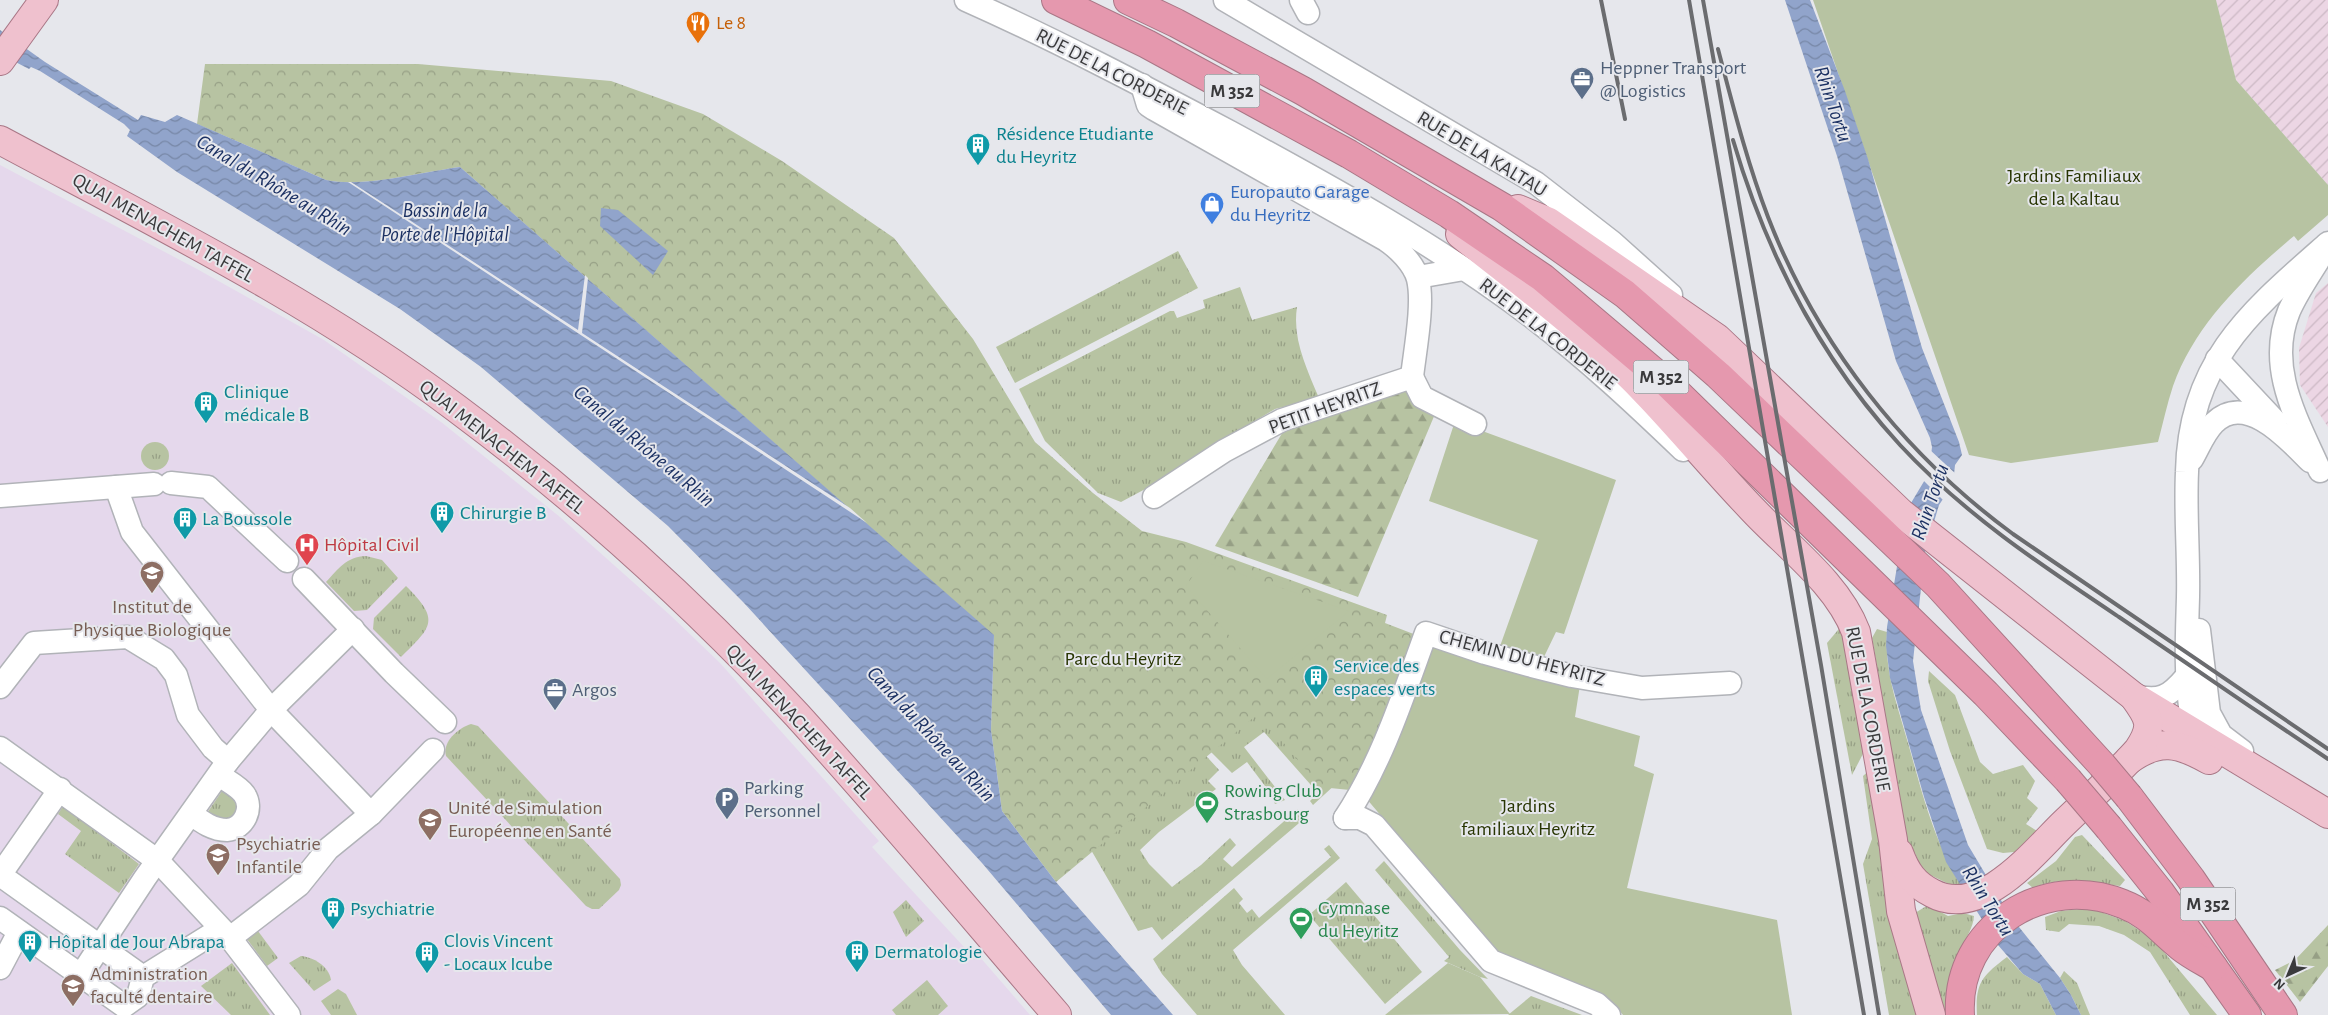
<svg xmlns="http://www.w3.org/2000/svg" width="2328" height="1015" viewBox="0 0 2328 1015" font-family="'Alegreya Sans',sans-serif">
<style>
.industrial{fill:url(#industrial-furrows)}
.medical{fill:#e5d8ec}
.grass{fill:url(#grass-tufts)}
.forest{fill:url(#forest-firs)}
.park{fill:url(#park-crowns)}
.garden{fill:#b7c3a2}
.water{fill:url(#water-waves)}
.pier{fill:#e6e7ec}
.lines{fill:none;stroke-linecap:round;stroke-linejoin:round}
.minor-casing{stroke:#b1b3b8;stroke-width:25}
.major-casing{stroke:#a97786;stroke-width:30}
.highway-casing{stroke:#a97786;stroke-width:30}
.minor{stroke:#fff;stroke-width:22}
.major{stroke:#efc1ce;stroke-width:28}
.highway{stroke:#e598ae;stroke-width:28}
.rail{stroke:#6b6c6f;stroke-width:4}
.highway-bridge-casing{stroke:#a97786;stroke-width:30;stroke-linecap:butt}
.highway-bridge{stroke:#e598ae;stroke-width:28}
.labels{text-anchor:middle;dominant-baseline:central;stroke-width:4;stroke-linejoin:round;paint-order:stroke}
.shield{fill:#e6e7ec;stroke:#6e6e71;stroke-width:1}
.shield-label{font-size:19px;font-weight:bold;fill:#3a3a3c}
.food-label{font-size:20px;fill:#c56008;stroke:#e6e7ec;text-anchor:start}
.service-label{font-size:20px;fill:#4e5e75;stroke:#e6e7ec;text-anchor:start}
.street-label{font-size:20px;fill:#3a3a3c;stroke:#e6e7ec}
.culture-label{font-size:20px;fill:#0d838f;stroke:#e6e7ec;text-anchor:start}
.park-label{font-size:20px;fill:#283502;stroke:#e6e7ec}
.shop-label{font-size:20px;fill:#366cbe;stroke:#e6e7ec;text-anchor:start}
.health-label{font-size:20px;fill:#be3a42;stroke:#e6e7ec;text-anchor:start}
.education-label{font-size:20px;fill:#785e54;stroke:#e6e7ec;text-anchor:start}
.leisure-label{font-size:20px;fill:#27864d;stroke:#e6e7ec;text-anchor:start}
.water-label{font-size:21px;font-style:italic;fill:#1c3163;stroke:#e6e7ec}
</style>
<defs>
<pattern id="industrial-furrows" width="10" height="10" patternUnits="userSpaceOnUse" patternTransform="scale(1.25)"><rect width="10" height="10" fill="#ecd6e4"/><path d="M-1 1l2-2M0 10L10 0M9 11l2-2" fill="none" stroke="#cbb8c4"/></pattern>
<pattern id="grass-tufts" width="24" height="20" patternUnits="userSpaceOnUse" patternTransform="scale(1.25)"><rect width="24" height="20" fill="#b7c3a2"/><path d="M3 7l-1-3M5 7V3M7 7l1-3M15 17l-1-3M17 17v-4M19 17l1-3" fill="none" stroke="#969f85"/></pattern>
<pattern id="forest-firs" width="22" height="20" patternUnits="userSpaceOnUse" patternTransform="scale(1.25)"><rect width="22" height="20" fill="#b7c3a2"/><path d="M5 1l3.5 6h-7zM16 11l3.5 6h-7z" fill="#969f85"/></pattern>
<pattern id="park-crowns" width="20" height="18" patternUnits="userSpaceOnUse" patternTransform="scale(1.25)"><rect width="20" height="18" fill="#b7c3a2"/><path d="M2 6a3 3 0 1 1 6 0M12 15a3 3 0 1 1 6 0" fill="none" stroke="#969f85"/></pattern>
<pattern id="water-waves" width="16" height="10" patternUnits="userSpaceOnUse" patternTransform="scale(1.25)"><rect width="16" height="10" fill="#91a4cb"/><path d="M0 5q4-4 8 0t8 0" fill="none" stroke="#7787a6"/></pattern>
</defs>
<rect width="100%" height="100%" fill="#e6e7ec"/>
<g class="industrial">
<path d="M2216 0H2328V185L2236 80Z"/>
<path d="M2328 283V427L2300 385 2299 348 2316 293Z"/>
</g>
<path class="medical" d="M0 165 197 269 324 340 441 422 560 517 670 615 720 663 879 841 872 847 975 959 979 956 1030 1015H0Z"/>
<g class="grass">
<path d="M1178 251 1198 288 1015 383 996 347Z"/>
<path d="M1240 287 1252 320 1297 307C1292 339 1307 369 1319 398L1275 409 1213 446 1164 479 1121 502 1098 493 1045 441 1019 389 1170 311H1174L1177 318 1205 308 1203 300Z"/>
<circle cx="155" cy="456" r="14"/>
<path d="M366 556 382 560 398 578 367 610 354 611 326 582C339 568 346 557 366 556Z"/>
<path d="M406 586C440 620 433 626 401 657L373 629 374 618Z"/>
<path d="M1843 624 1866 748 1852 775 1827 643Z"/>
<path d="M1877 629 1887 632C1884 671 1898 707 1908 743 1922 792 1934 843 1962 885H1951L1922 871 1915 853 1903 841 1895 772 1872 638Z"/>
<path d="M1929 671 1955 695 1980 762 1993 774 2023 765 2035 781 2027 798 2038 808 2026 824 2037 831 2025 851 2003 853 1987 849 1950 751 1928 681Z"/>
<path d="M1262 695 1337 783 1313 805 1310 801 1318 793 1264 732 1244 747 1285 800 1275 804 1268 790 1247 762 1232 773 1204 745Z"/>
<path d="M471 724 478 726 620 879 621 885 619 890 599 909H592L586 906 446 756C442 742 458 728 471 724Z"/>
<path d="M1199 748 1219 770 1208 781 1216 789 1159 832 1140 850 1149 864 1172 887 1201 865 1230 838 1236 845 1223 859 1232 867 1298 809 1305 818 1162 940 1152 927 1138 931 1087 843Z"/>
<path d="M1872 768 1924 1015H1889L1863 864 1872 839 1863 776Z"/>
<path d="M226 785 239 801 234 821 205 816Z"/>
<path d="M63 806 139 864 119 893 65 854 81 831 58 814Z"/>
<path d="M2082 835 2125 880 2120 886C2093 882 2058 876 2033 888L2027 883 2056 861 2075 837Z"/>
<path d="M1329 845 1340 858 1233 950 1242 965 1285 1015H1197L1162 974 1153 959 1234 888 1243 899 1239 903 1247 913 1252 909 1259 918 1331 857 1324 849Z"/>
<path d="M1384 861 1460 950 1488 979 1480 977 1444 961 1449 957 1375 870Z"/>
<path d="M1346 882 1422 972 1385 1004 1309 915Z"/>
<path d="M906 900 924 921 906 937 893 912Z"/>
<path d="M1928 905 1948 916 1963 913 1974 916C1973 928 1967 935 1963 946 1953 968 1949 991 1947 1015H1939L1915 913Z"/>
<path d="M2090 908 2125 921 2153 939 2217 1015H2190L2150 952 2124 935 2099 926 2069 924 2059 932 2046 930 2045 917 2061 911Z"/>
<path d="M255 927 278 958 267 966 244 935Z"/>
<path d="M301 956C313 957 329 966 331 980L314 991 289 963Z"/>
<path d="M2007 957 2023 974 2040 984 2056 1015H1977C1975 983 1982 976 2007 957Z"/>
<path d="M232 963 270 1015H231L201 986Z"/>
<path d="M2064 971 2077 983 2090 1015H2081L2071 995 2060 978Z"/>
<path d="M927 980 948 1006 938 1015H896L892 1010Z"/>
<path d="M338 989 346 994 357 1015H331L321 1001Z"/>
<path d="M1531 996 1582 1015H1508Z"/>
</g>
<g class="forest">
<path d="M1407 388 1435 414 1358 597 1215 546 1284 430Z"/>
<path d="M2328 925V966L2300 1002 2275 970 2295 960Z"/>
</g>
<path class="park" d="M205 64H418L611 81 703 114 782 161 894 238 973 339 1035 442 1093 493 1142 531 1186 542 1387 615 1385 623 1424 638 1360 791 1320 787 1259 713 1056 882 1002 811 991 730 994 636 460 167C422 172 363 188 326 180L197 124Z"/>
<g class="garden">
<path d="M1813 0H2216L2236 80 2328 185V215L2298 241 2294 236C2245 277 2195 324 2173 386 2167 404 2163 423 2158 442L2011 463 1969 455Z"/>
<path d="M1455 421 1616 480 1564 634 1556 632 1542 661 1499 649 1538 540 1429 501Z"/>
<path d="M1203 561 1349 611 1267 679 1186 586Z"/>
<path d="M1424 638 1580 685 1575 717 1640 736 1634 766 1654 774 1627 888 1777 920 1792 1015H1623L1609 999 1499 955 1360 791Z"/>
<path d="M1448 963 1480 977 1510 1014 1385 1015Z"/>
</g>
<g class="water">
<path d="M1785 0H1810L1845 91 1868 159 1922 348 1959 442 1962 455 1955 465 1953 484 1939 505 1925 552 1913 661 1921 710 1968 845 2011 917 2060 978 2071 995 2081 1015H2056L2040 984 2023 974 1998 945 1946 862 1924 797 1890 678 1886 646 1887 627 1902 536 1911 503 1929 473 1932 447 1930 438 1896 361 1837 156Z"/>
<path d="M0 30 45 62 138 120 141 115 165 122 177 115 326 180C363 188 422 172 460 167L994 635 991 730 1002 811 1056 882 1173 1015H1111L982 863 744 603 668 526 481 367 400 309 177 172 127 136 130 130 124 124 40 71 31 67 29 69 0 54Z"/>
<path d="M601 208 618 210 668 251 653 275 600 226Z"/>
</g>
<g class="pier">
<path d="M348 182H351L578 330 585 275 588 278 582 333 850 508 867 523Z"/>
<path d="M1929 449 1957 475 1955 485 1944 501 1922 479 1927 472Z"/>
</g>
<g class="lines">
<defs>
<g id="minor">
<path d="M966 0C1056 40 1143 86 1230 132 1335 189 1441 247 1536 320 1588 360 1636 405 1683 450"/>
<path d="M1225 0 1536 183 1612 242 1671 295"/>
<path d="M1301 0 1308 13"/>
<path d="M1142 85 1148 105 1154 109 1386 240C1398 248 1414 264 1418 279 1424 304 1415 350 1412 377"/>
<path d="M2318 261C2308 277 2297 293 2289 311 2266 368 2297 419 2320 471"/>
<path d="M1418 277 1464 269"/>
<path d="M2217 359 2276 422"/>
<path d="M1412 377 1422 397 1475 424"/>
<path d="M2192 459C2199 447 2204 433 2214 423 2246 391 2289 440 2310 461"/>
<path d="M171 483 208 487 287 561"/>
<path d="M116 487 132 532 271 710 371 814"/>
<path d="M0 496 154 484"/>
<path d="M1154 497 1224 451 1282 420 1412 377"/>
<path d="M304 579 394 673 445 722"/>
<path d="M2199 630 2209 713 2221 735 2242 751"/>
<path d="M0 687 34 643 128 637 164 659 176 675 188 715 213 748 228 761"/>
<path d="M2134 696C2160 702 2169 697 2186 677"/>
<path d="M2197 743C2192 732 2191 719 2190 706 2185 670 2187 634 2188 597 2189 555 2185 514 2187 472 2189 361 2251 311 2328 243"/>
<path d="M0 748 158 861 230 938 289 1015"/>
<path d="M191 814C202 822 213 830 227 830 244 829 254 808 244 794 238 786 227 781 219 775"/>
<path d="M1345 818C1382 762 1403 696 1426 633L1485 653 1532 666 1572 676 1642 688 1730 683"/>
<path d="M1345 818H1360L1374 825 1491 961 1597 1004 1609 1015"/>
<path d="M0 875 143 977"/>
<path d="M0 875 60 789"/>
<path d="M0 918 124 1006 138 996 143 977 220 929"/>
<path d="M230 938 299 885 328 849 371 814 433 750"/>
<path d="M0 968 19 932"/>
<path d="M81 975 145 878 228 761 271 710 353 629"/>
</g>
<g id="major">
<path d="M0 61 44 0"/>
<path d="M0 140C155 223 315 302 456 408 578 499 693 603 797 715 886 813 971 915 1057 1015"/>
<path d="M1518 209 1549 222 1717 338 1901 513 2133 696 2328 814"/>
<path d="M1460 234C1506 271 1554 306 1598 346 1655 396 1702 457 1754 511 1789 548 1838 584 1856 632L1893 840 1901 911 1931 1015"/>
<path d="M2129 760C2159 738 2179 743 2209 760"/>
<path d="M1899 853C1906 872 1914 884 1932 893 1981 920 2033 853 2064 823 2089 799 2115 776 2138 750 2154 726 2150 719 2134 697"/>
</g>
<g id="highway">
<path d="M1056 0 1147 44 1349 154 1449 214 1543 278 1667 383 1986 694 2068 780"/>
<path d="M1128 0 1176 23 1303 91 1502 207 1625 294 1718 375 1938 585 2102 765"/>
<path d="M2129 797 2191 879 2283 1015"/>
<path d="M2109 828 2160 892 2247 1015"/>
<path d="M1960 1015C1955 927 2045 872 2123 904 2149 914 2161 931 2181 947 2191 955 2203 961 2213 967"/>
</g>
</defs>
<use href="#minor" class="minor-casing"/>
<use href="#major" class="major-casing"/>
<use href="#highway" class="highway-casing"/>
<use href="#minor" class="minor"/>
<use href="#major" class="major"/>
<use href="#highway" class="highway"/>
<g class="rail">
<path d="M1601 0 1625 119"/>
<path d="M1689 0 1864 1015"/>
<path d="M1703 0 1821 665 1879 1015"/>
<path d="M1718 49C1733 106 1747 162 1768 217 1817 344 1904 454 2013 534L2328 749"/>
<path d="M1733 140C1766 252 1820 358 1900 445 1964 514 2041 565 2119 617 2189 665 2258 712 2328 759"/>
</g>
<defs>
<g id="highway-bridge">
<path d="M2102 765 2129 797"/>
<path d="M2068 780 2109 828"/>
</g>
</defs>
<use href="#highway-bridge" class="highway-bridge-casing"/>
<use href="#highway-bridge" class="highway-bridge"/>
</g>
<defs>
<symbol id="restaurant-pin" viewBox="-11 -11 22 30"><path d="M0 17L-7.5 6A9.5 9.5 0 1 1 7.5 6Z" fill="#e8710a" stroke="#e6e7ec"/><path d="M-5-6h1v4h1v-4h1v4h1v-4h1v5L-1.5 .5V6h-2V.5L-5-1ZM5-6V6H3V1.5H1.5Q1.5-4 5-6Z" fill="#fff"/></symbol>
<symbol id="office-pin" viewBox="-11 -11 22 30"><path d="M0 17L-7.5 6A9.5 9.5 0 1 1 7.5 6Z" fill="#5c6f8a" stroke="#e6e7ec"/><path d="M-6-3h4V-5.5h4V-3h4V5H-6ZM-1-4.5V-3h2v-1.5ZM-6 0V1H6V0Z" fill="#fff"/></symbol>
<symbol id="building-pin" viewBox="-11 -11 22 30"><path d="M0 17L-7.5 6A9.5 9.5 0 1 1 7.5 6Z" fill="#0f9aa8" stroke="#e6e7ec"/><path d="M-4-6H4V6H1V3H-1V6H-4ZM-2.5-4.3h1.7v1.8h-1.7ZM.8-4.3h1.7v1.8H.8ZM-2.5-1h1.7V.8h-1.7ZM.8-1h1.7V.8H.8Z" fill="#fff"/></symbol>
<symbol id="shop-pin" viewBox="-11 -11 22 30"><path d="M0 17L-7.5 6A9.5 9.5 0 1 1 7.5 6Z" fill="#3f7fe0" stroke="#e6e7ec"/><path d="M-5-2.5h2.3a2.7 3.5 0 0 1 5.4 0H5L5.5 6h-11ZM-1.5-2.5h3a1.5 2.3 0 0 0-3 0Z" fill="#fff"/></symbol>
<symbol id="hospital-pin" viewBox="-11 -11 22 30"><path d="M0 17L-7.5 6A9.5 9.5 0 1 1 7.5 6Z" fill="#e0444e" stroke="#e6e7ec"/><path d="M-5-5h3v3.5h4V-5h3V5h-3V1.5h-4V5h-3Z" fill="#fff"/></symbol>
<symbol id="university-pin" viewBox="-11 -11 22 30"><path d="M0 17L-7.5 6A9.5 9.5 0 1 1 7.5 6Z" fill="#8d6e63" stroke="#e6e7ec"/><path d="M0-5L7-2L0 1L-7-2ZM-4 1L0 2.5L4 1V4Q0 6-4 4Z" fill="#fff"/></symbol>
<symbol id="parking-pin" viewBox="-11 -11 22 30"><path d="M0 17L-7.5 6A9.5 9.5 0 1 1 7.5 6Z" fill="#5c6f8a" stroke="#e6e7ec"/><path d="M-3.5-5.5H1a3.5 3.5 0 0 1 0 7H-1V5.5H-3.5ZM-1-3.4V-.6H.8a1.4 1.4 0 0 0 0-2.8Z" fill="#fff"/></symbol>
<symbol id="stadium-pin" viewBox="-11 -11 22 30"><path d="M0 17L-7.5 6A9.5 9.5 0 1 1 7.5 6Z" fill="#2e9e5b" stroke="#e6e7ec"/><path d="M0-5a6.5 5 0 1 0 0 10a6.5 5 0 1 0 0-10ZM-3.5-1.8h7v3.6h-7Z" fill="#fff"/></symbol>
</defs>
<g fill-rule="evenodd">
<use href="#restaurant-pin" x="684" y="9" width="28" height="38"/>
<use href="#office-pin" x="1568" y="65" width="28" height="38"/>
<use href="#building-pin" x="964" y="131" width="28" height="38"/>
<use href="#shop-pin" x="1198" y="190" width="28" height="38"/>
<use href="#building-pin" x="192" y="389" width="28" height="38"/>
<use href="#building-pin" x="428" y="499" width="28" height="38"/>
<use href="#building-pin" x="171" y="505" width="28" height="38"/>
<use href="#hospital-pin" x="293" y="531" width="28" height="38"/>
<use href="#university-pin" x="138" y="559" width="28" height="38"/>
<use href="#building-pin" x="1302" y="663" width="28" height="38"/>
<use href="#office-pin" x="541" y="676" width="28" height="38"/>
<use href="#parking-pin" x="713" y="785" width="28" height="38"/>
<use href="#stadium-pin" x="1193" y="789" width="28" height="38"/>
<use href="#university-pin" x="416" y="806" width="28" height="38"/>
<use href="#university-pin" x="204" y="841" width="28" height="38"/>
<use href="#building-pin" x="319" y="895" width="28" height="38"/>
<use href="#stadium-pin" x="1287" y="905" width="28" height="38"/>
<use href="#building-pin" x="16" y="928" width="28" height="38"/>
<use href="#building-pin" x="843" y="938" width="28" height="38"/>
<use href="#building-pin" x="413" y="939" width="28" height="38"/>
<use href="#university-pin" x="59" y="972" width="28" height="38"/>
</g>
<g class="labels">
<g class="shield">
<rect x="1204.5" y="74.5" width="55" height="33" rx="4"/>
<rect x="1633.5" y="360.5" width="55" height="33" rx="4"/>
<rect x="2180.5" y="887.5" width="55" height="33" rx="4"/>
</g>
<g class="shield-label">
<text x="1232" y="91">M 352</text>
<text x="1661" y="377">M 352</text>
<text x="2208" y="904">M 352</text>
</g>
<g class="food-label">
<text x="716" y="23">Le 8</text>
</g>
<g class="service-label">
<text x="1600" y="68">Heppner Transport<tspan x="1600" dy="23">@ Logistics</tspan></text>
<text x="572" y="690">Argos</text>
<text x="744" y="788">Parking<tspan x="744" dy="23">Personnel</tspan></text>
</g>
<g class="street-label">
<text transform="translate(1112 72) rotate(27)">RUE DE LA CORDERIE</text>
<text transform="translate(1482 154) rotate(31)">RUE DE LA KALTAU</text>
<text transform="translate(163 228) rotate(29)">QUAI MENACHEM TAFFEL</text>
<text transform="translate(1548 334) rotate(38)">RUE DE LA CORDERIE</text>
<text transform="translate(1325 408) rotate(-20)">PETIT HEYRITZ</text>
<text transform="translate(502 447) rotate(38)">QUAI MENACHEM TAFFEL</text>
<text transform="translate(1522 658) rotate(15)">CHEMIN DU HEYRITZ</text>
<text transform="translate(1868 709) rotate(79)">RUE DE LA CORDERIE</text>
<text transform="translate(799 722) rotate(47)">QUAI MENACHEM TAFFEL</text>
</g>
<g class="culture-label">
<text x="996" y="134">Résidence Etudiante<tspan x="996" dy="23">du Heyritz</tspan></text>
<text x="224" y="392">Clinique<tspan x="224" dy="23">médicale B</tspan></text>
<text x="460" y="513">Chirurgie B</text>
<text x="202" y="519">La Boussole</text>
<text x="1334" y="666">Service des<tspan x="1334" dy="23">espaces verts</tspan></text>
<text x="350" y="909">Psychiatrie</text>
<text x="444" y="941">Clovis Vincent<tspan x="444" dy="23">- Locaux Icube</tspan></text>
<text x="48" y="942">Hôpital de Jour Abrapa</text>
<text x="874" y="952">Dermatologie</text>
</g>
<g class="park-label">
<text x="2074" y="176">Jardins Familiaux<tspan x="2074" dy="23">de la Kaltau</tspan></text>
<text x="1123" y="659">Parc du Heyritz</text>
<text x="1528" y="806">Jardins<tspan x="1528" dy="23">familiaux Heyritz</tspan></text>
</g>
<g class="shop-label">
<text x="1230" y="192">Europauto Garage<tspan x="1230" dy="23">du Heyritz</tspan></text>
</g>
<g class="health-label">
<text x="324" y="545">Hôpital Civil</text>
</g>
<g class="education-label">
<text x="152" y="607" text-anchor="middle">Institut de<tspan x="152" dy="23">Physique Biologique</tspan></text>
<text x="448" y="808">Unité de Simulation<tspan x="448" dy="23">Européenne en Santé</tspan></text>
<text x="236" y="844">Psychiatrie<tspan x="236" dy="23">Infantile</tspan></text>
<text x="90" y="974">Administration<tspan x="90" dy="23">faculté dentaire</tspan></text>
</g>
<g class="leisure-label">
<text x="1224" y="791">Rowing Club<tspan x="1224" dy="23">Strasbourg</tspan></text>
<text x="1318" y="908">Gymnase<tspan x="1318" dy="23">du Heyritz</tspan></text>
</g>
<g class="water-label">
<text transform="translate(1833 104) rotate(71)">Rhin Tortu</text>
<text transform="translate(274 185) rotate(31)">Canal du Rhône au Rhin</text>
<text x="445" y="210">Bassin de la<tspan x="445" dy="24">Porte de l’Hôpital</tspan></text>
<text transform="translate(644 446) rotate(40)">Canal du Rhône au Rhin</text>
<text transform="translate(1930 502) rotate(-71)">Rhin Tortu</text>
<text transform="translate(931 734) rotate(47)">Canal du Rhône au Rhin</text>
<text transform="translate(1988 901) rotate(58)">Rhin Tortu</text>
</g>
</g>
<g transform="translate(2288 975) rotate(224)" stroke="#e6e7ec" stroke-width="4" paint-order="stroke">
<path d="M0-4L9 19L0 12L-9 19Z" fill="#3a3a3c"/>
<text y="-8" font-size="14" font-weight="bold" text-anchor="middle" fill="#3a3a3c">N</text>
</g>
</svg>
